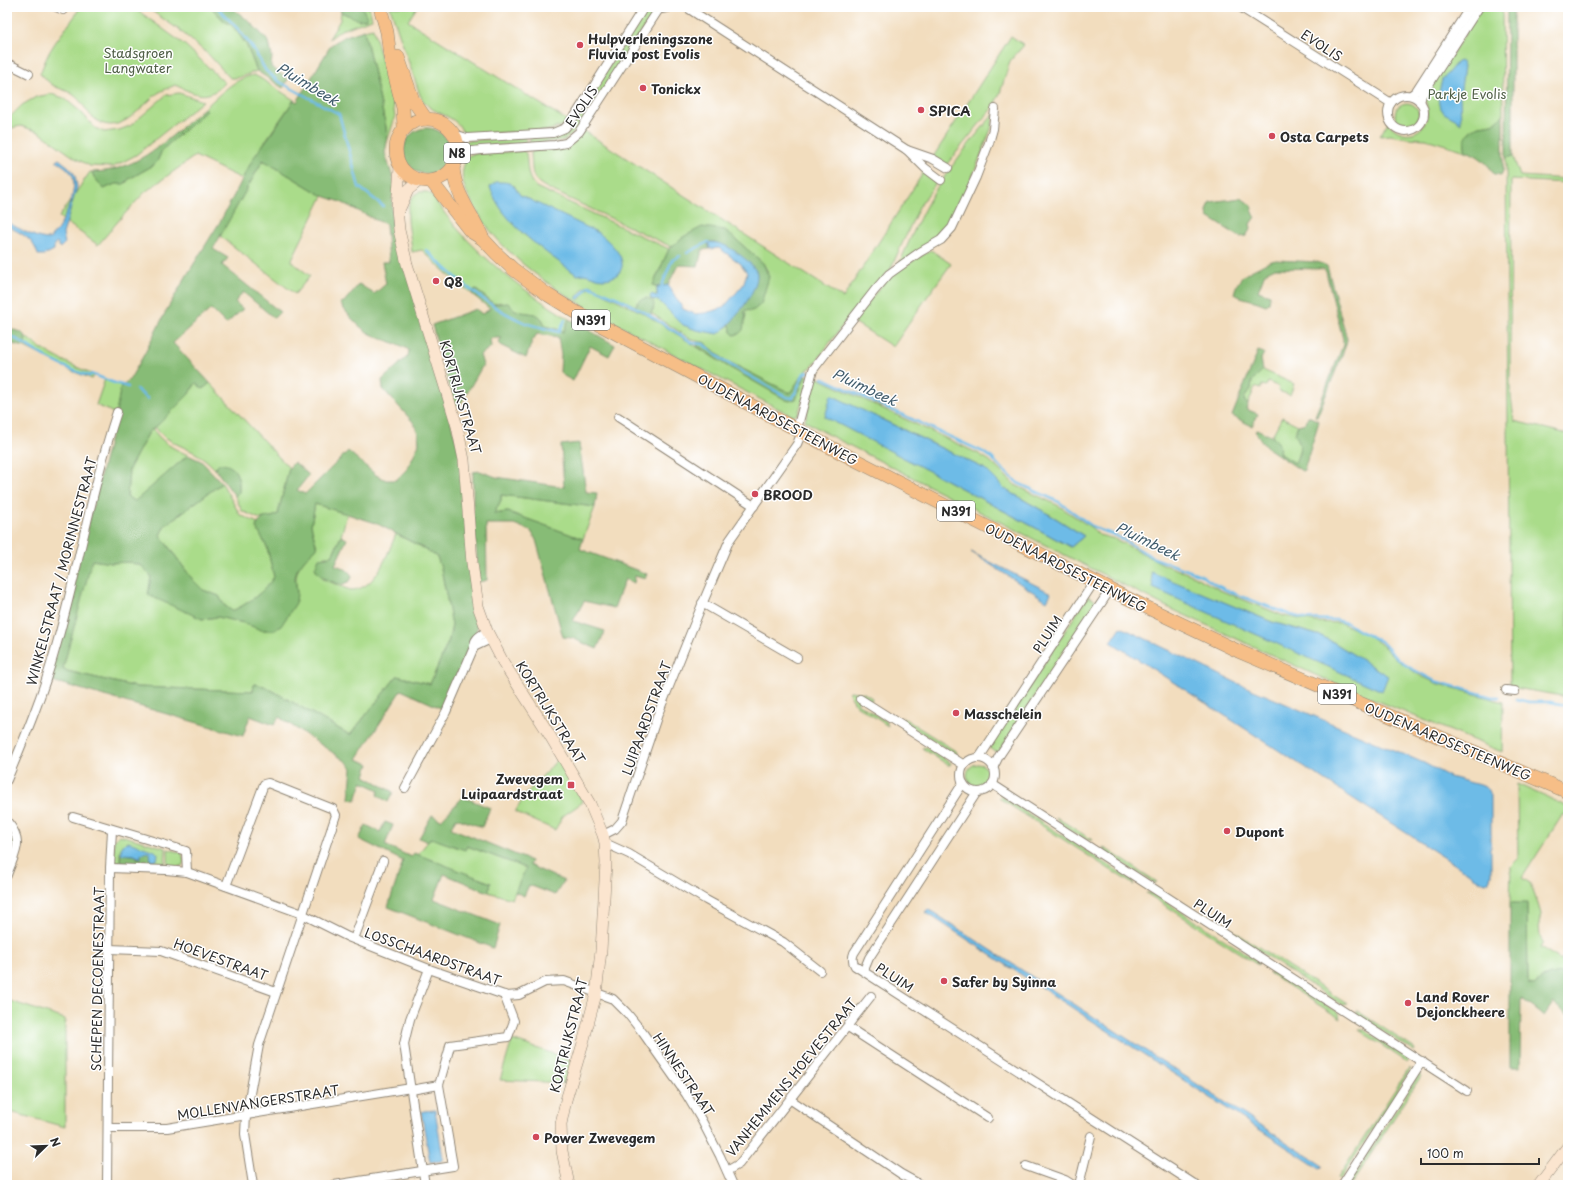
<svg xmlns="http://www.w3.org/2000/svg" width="1575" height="1192" viewBox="0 0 1575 1192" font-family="'Playpen Sans',sans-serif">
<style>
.green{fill:#aadc8a;stroke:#6a845a;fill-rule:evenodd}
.forest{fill:#87bc76;stroke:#597450;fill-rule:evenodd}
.water{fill:#6dbbe7;stroke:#4c7389}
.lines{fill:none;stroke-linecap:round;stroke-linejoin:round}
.stream{stroke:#6dbbe7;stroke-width:2.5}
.street-casing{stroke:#8e8474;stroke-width:10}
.secondary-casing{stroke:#8e8474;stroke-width:12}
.primary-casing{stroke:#8e8474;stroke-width:14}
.street{stroke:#fff;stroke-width:8}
.secondary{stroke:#fbe5cf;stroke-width:11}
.primary{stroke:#f6be87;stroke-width:13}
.poi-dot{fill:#d1495b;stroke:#fff;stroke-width:1.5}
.labels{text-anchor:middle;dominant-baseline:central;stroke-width:3;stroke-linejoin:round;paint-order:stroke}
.shield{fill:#fff;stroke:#6b6b6b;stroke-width:1}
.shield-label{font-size:12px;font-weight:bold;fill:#2b2b2b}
.poi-label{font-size:13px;font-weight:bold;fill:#2b2b2b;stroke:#fff;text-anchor:start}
.street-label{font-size:13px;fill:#2b2b2b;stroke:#fff}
.park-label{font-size:13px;fill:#516048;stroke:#fff}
.water-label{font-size:14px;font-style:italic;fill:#425d6d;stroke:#fff}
</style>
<rect width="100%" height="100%" fill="#fff"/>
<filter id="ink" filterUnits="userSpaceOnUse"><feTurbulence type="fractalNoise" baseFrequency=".025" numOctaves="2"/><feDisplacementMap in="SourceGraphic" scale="8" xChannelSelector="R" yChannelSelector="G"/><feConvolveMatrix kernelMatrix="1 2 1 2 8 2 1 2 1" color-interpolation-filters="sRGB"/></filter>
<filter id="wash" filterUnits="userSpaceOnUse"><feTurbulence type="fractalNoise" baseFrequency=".012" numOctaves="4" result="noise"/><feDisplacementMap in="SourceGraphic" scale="16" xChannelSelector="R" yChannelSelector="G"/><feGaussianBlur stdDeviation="0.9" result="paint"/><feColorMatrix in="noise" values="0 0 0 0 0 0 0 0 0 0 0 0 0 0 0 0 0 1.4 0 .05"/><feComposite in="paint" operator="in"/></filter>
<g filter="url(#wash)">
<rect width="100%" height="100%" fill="#f2ddbe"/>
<g class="green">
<path d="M80 7H133L185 45 225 83C207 102 195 94 175 85 169 88 163 90 158 93 141 106 120 137 96 120 88 115 84 104 76 97 70 91 62 90 54 86 49 83 45 78 40 74 44 64 47 55 53 46 62 32 73 21 80 7Z"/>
<path d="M146 7H211L224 21 230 24 235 29 246 44 257 71 237 78H230L209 55 178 29Z"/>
<path d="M362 7H369L372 19 341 30 329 39 340 20 341 12 359 20 363 10Z"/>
<path d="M390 7H417L408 21 568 121 562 126 546 131 463 134C458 115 437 116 425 103 423 101 422 98 420 95Z"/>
<path d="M648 7 655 11 580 126 565 140 530 144V138L571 126Z"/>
<path d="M1482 7H1502L1503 115C1500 118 1496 122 1493 124 1489 125 1484 125 1480 126 1467 130 1462 139 1466 151L1426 139 1407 138 1390 135 1380 136 1388 122C1399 139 1424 137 1427 116 1428 110 1426 103 1425 97Z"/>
<path d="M373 28 392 98 395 117 387 142 386 127 364 30Z"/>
<path d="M1011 36 1024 45 1010 61 1000 93 993 107 947 164 933 157Z"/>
<path d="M254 75 260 78 294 100C276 126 257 151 242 179L195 156 145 192 120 219 98 245 59 217 90 172H92L94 177 104 189 115 184 126 183 129 179 152 166 157 162 162 150 206 110 204 108C219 96 234 78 254 75Z"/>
<path d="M179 93 203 101 136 155 113 167 90 166 75 158 39 132 21 126 7 129 10 117 22 105 36 97 51 94 64 98 81 112 95 128 104 132 119 130 130 126 166 95Z"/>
<circle cx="1407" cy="115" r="12"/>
<path d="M994 114 991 129 961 206 945 233 899 264C910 240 920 215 934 192 952 165 972 139 994 114Z"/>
<path d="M584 131 843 298 925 170 938 180 919 207 890 270 856 307 812 367C800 372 799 384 790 393L725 360 701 342 692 340 651 313 654 308 637 302 636 306 590 285 584 288 576 298 579 300 587 289 593 288 645 314 727 366 796 399 806 375 810 377 798 414 793 416C750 394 707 372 664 349 598 313 511 275 474 206 464 188 457 176 468 156L473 154 523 151 526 153C528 165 526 178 536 187L669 249 653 285 657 287V296L651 299 659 301 683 325 725 329 730 324 731 332 745 309 751 311 768 272 763 263 725 230 683 237 672 247 551 190C529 179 533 175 531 153L533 151C556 148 569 151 584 131ZM514 185 519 195 531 200 599 278 585 273 577 275 522 233Z"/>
<path d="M526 137V144L466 147V141Z"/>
<path d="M1513 156 1520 176 1568 179V183L1511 180 1510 387 1514 421 1568 434V697L1510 687 1506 158Z"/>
<path d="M263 160 323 196 291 261 310 276 295 294 220 236Z"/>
<path d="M419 192H427L432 195C466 248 516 286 569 319L563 332 555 328 545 326C540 309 530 316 517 311 511 309 505 305 500 302L494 304 475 289 472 294 446 273 422 250 412 252C412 236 399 201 419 192Z"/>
<path d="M931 250 951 264 927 297 893 347 854 322 879 288 897 271Z"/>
<path d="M26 337C46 354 70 364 94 375L92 379 72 371 23 346Z"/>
<path d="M1263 370 1294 384 1290 395 1278 391 1279 387 1268 382 1266 386 1262 385 1260 389 1255 387 1248 404 1245 403 1244 398 1251 389 1252 381Z"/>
<path d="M816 377 979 454 990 461 1015 485 1059 506 1092 528 1099 535 1115 539 1165 565 1192 575 1222 591 1284 616 1315 622 1341 623 1369 636 1381 644 1396 659 1419 675 1436 683 1503 702 1502 752 1322 678 1165 606 829 435 805 421ZM875 416 985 469 1005 489 1057 519 1084 536 1071 547 948 481ZM1151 573 1272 622 1321 636 1333 642 1387 676 1153 580Z"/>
<path d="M105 379 121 385 116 415 108 410 96 405Z"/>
<path d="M197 382 203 388 210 383 289 468 278 514C273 518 266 517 260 519L242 511 235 496 239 492V479L218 464 215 469C211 465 207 461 203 458 187 446 167 444 155 427L188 395Z"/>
<path d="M1282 417 1298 425 1296 429C1300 445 1302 446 1295 463L1279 453 1275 439 1272 436Z"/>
<path d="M153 429C161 442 174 449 188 455L135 502 127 497 129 469 149 432Z"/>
<path d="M222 483 240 515 258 523 256 527 267 547 274 577C264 592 248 604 232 611L224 605 219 596 203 590 193 580 160 535 165 525Z"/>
<path d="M501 495 595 507 583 539 508 512 494 514 501 500Z"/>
<path d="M315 504 347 514 341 536 332 556H324L323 579C330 581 347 590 352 590 377 589 388 552 396 534L425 549 437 557 441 568 452 625 449 640 430 684 397 676 350 735 264 686 254 684 253 691 136 687 67 671 63 668 91 560 111 563 129 562 142 566 202 619 218 617 244 623 262 630H274L297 593C293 568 300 564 317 547L311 525Z"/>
<path d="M1088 596 1096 601 998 753 989 748Z"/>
<path d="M850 691 864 693 872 698 871 701 862 696 857 703 886 721 888 726 856 705 849 693Z"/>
<path d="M902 717 957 752 956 755 904 722Z"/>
<path d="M926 747 951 763 950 765H948L922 748Z"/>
<path d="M559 758 583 802 563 816 555 830 515 812 526 794Z"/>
<circle cx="978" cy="775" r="11"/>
<path d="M1517 784 1568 807V817L1563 814 1522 878 1530 883 1538 904 1541 914 1539 924 1540 937 1543 942 1540 947 1561 960 1564 956 1568 958V975L1566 973 1544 977 1534 985 1528 984 1527 904 1510 903 1511 866 1518 859Z"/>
<path d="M1001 796 1132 880 1134 885 999 798Z"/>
<path d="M1056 817 1092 840C1086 842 1058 824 1056 817Z"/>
<path d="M7 825 15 842 7 867Z"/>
<path d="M120 835 166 848 165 867 138 865V858H141V862L155 861 158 856 128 842 125 843 120 851V861L125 864 115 862 114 859V840Z"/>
<path d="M431 838 465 849 467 846 526 868 512 899 488 892 491 883 417 855Z"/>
<path d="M1103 847 1157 882 1154 883 1105 852Z"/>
<path d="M168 849 182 853 184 862 182 866 168 868Z"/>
<path d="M1146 893H1152L1256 960 1258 965Z"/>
<path d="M1232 930 1347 1004 1342 1005 1234 935Z"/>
<path d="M1273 972 1276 973 1339 1013 1341 1019 1269 973Z"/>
<path d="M7 1000 65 1019V1127L7 1111Z"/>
<path d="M1356 1010 1415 1049 1414 1051 1357 1015Z"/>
<path d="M1359 1030H1365L1409 1059 1407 1062Z"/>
<path d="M512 1040 572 1060 566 1083 500 1080Z"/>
<path d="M1409 1068 1411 1069 1340 1180 1338 1178Z"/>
<path d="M1419 1074 1421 1075V1076L1351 1185H1348Z"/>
</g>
<g class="forest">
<path d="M211 7H231L250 22 269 42 272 57 271 67 288 79 283 88 257 71 246 44 235 29 230 24 224 21Z"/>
<path d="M339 7H362L367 17 366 19 359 20 341 12Z"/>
<path d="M1507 7H1513V156L1506 158Z"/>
<path d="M364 30 386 127 387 142 385 153 395 185 392 200V226L397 237 435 365 463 466 469 569 478 625 474 636 443 709 401 690 357 759 369 764 365 776 393 792 388 802 377 795 379 790 362 782 356 800 349 799 352 768 347 762 279 717 274 725 250 716 243 736 49 680 115 418 121 385 125 384 130 379 145 353 166 311 187 275 221 220 254 157 271 134 294 100 297 102 331 45 343 37ZM263 160 323 196 341 202 376 220 386 224 389 262H382L386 284 374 294 359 284 344 302 340 303C346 313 360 329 371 334 383 341 397 342 409 350L408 356 382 380 383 389 413 422 418 433 419 444 407 469 396 480H386L376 475 348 451 305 494 297 490 309 475 294 462 289 468 278 514C268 521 265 512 256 527L267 547 274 577C264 592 248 604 232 611L224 605 219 596 203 590 193 580 160 535 165 525 222 483 201 461 188 455 135 501 127 497 129 469 149 432 159 424 188 395 196 383 203 389 210 383 173 343 211 309 226 324 243 309 235 302 243 292 274 318 280 312 222 265 228 258 213 249ZM315 504 376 523 425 549 437 557 441 568 452 625 449 640 430 684 397 676 350 735 264 686 254 684 253 691 136 687 67 671 63 668 92 560 111 563 129 562 142 566 151 576 148 595 202 619 218 617 244 623 261 630H274L281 626 296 603 297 593 295 578 297 570 305 559 317 548 311 525Z"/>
<path d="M204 108 207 110 162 150 157 162 152 166 129 179 124 184H115L104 189 94 177 92 172C139 172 171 136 204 108Z"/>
<path d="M1503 115V171L1501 175 1494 174C1488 163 1478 155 1466 151 1462 139 1467 130 1480 126 1484 125 1489 125 1493 124 1496 122 1500 118 1503 115Z"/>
<circle cx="427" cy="151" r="23"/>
<path d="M1241 198 1251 205 1255 217 1250 224 1251 228 1246 236 1240 237 1208 217 1207 212 1210 202Z"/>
<path d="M702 227 725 230 763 263 769 277 761 304 754 310 751 311 745 310 744 313 746 314 743 330 739 334 734 335 731 332 730 324 757 274 715 242H708L710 249 702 250 698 266 678 265 668 285 657 287 653 285 669 249 683 237Z"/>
<path d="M1276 260 1317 262 1327 266 1347 339 1346 345 1317 417 1315 416 1343 345V339L1326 272 1324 269 1275 268 1265 273 1258 291 1270 295 1269 303 1266 305 1258 302 1237 296 1234 294C1237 278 1246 273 1259 267 1264 264 1270 261 1276 260Z"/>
<path d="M475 289 494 304 508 303C511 306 514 310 518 311 531 315 540 310 545 326 551 328 557 329 563 332L569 319 615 345 609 356 590 346 573 381 564 376 560 372 561 355 558 337 537 334 532 341 526 358 500 345 499 341 502 338H492L490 339 491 347 480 355 483 365 461 403 455 406 432 325 476 309 482 314 490 309 472 294Z"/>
<path d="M646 298C658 300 654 309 649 316L635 308C638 302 638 300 646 298Z"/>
<path d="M7 328 21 332 26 337 25 344 23 347 7 342Z"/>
<path d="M699 342H704L725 360 790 393 802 375H806L796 399 790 401 786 400 727 366 697 346Z"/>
<path d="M1258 351 1264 353 1261 359 1263 370 1252 381 1251 389 1244 398 1245 402 1248 404 1246 409 1258 414 1252 426 1232 416Z"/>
<path d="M1308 416 1319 421 1304 470 1302 471 1265 446 1255 431 1257 429C1267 435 1283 438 1279 453L1295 463C1301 449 1302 446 1295 434L1298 425 1306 423Z"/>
<path d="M579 443 586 492 597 493 595 507 501 495V500L494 514 508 512 583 539 580 549 647 574 645 579 635 576 634 583 625 579 614 608 584 601 573 621 605 631 597 649 572 638 563 637 536 540 531 531 514 524H486L487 580 479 582 473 508V472L480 471 496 477 564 487 561 445Z"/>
<path d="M218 464C236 463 240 477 239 492L235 496 215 469Z"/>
<path d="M341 536 347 539 335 565C342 567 350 570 352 577L350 581 341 585C331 581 320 579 315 568L319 558 332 556Z"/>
<path d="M463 797 490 808 482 827 456 818 451 828 531 861 529 865 564 881 555 895 529 885 524 896 515 892 526 868 467 846 465 850 431 838 428 842 419 838 432 815 441 820Z"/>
<path d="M385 822 393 825 385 845 411 857 414 853 491 883 488 892 444 874 434 899 500 925 493 948 388 907 403 861 359 839 366 825 380 832Z"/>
<circle cx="146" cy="858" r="6"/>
<path d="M121 854 134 855 138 858V865L125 864 120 861Z"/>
<path d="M1510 903H1527L1528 984 1534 985C1545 976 1552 973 1566 973L1568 975V1015L1553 1003 1544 1016 1521 998 1520 1067H1510Z"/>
</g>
<g class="water">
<path d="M1461 61 1463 62 1464 67 1460 96 1461 124 1455 119 1444 113 1439 105 1438 96 1442 80 1457 62Z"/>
<path d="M59 159 69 167 75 175 77 187 63 234 65 243 60 248 57 242 54 244V250L44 255H38C34 239 21 233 7 226V222C18 228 38 240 50 239 52 235 55 233 58 229 65 217 80 186 71 173 68 168 61 164 56 161Z"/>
<path d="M496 182C510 182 512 182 520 195L597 232C607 239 632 260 618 274 614 277 609 279 604 279 593 279 589 272 577 275 547 253 502 224 490 187Z"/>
<path d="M708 242C714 242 720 243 726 246 733 249 756 265 757 274 759 290 731 326 718 334L696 330 683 325 659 301 651 299 650 296 651 294 657 296V287L668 285 683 309 695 314 705 313 723 308 743 285 747 273 741 264 719 248 710 249Z"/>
<path d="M831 395 985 469 1005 489 1057 519 1084 536 1071 547 948 481 825 417Z"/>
<path d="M971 552 1051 593 1047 601Z"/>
<path d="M1151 572 1272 622 1321 636 1333 642 1388 676 1382 691 1153 588Z"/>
<path d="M1121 627 1237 683 1424 763 1450 777 1483 786 1489 790 1491 796V875L1489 881 1486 883 1482 882 1111 642Z"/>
<path d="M128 842 155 851 158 854 157 860 151 862 150 853 147 852 141 854V858L134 855 121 854V848L125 843Z"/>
<path d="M928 909 1323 1166 1320 1169 925 912Z"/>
<path d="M435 1110 443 1158 441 1161 430 1162 421 1112 424 1111Z"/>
</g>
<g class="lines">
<g class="stream">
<path d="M217 7 238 29 252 47 266 71 278 81 339 114 359 187 383 206"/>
<path d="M426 250C453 276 483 303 517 319 529 326 545 328 559 332L565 320"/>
<path d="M687 253 708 242"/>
<path d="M661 288 672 260 680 256"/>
<path d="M578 298 589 286 620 299 646 313 693 343 703 344 724 361 786 397 793 398 804 373 809 372"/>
<path d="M7 335C19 339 27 346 37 352 53 362 71 370 89 376L92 374 112 382 128 387"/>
<path d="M823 378 983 452 992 458 1002 469 1018 483 1059 502 1092 526 1100 530 1115 535 1154 558 1201 575 1216 585 1233 593 1291 615 1306 619 1336 620 1347 623 1359 631 1381 641 1393 654 1407 666 1435 681 1492 697H1499"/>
<path d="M136 389 148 399"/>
<path d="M1516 699 1529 702H1551L1568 706"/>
</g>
</g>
</g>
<g filter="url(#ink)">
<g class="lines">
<defs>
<g id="street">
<path d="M56 7 63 10"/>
<path d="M654 7 663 9 671 7"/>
<path d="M686 7 907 150 925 168 941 180"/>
<path d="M1240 7 1391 103"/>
<path d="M7 63 29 74"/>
<path d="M1411 95 1416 91 1470 7"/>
<circle cx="1406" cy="113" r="18"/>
<path d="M1420 102 1422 95 1479 7"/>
<path d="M454 134 467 138 553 133 565 128 575 116 644 7"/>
<path d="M907 150 933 159 948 168"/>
<path d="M457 153 481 150 555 145 566 143 579 132 659 9"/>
<path d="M618 417 754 506"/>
<path d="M797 429 813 370 819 362 875 290 889 274 920 252 941 240 952 228 976 177 989 143 993 129 995 109"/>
<path d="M702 603 797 658"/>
<path d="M474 647 491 639"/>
<path d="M1506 690 1515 691"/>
<path d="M860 699 964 765"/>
<circle cx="978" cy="775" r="17"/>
<path d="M979 758 1094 582"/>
<path d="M993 768 999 756 1110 590"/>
<path d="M7 780C25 737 43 694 55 650 78 571 91 490 117 412"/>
<path d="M963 783 854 953C852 958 852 961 855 966L1196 1185"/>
<path d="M992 784 1467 1091"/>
<path d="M405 788 446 712 474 647C474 638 480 636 487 631"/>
<path d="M73 817 186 851 187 872"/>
<path d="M7 821C25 842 15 852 7 875"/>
<path d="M603 835 615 829 622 821 658 714 701 607 729 541 797 444 802 432"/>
<path d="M605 843 629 854 706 900 783 942 820 971"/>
<path d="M110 868 166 870 187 872 300 913 348 937 429 969 507 996 519 995 545 982 564 981 613 999 627 1013 643 1033 686 1094 702 1121 720 1156 733 1185"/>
<path d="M226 886 264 784 268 783 333 809 336 815 259 1045 246 1115 245 1134 253 1185"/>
<path d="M354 939 383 861"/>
<path d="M109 949 161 951 276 992"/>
<path d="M864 970 869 958 977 792"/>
<path d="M848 1027 988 1118"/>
<path d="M411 1090 439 1085"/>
<path d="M791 1100 901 1174 921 1185"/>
<path d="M108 1128H167L411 1088"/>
<path d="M1026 1166 1065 1180 1073 1185"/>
<path d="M727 1171 739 1164 871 996"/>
<path d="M107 1185 110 868 112 830"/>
<path d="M334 1185 453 1166 439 1085 449 1050 450 1045 508 1037 514 1021 504 995"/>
<path d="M425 1185 404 1044 410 1019 429 969"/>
<path d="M1079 1185 1091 1136"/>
<path d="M1342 1185 1422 1061"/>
</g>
<g id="secondary">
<path d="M400 167 397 208 399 230 407 264 457 426 464 460 472 563 478 606 487 631 503 662 549 734 590 804 603 835 605 843 606 863 601 951 596 994 583 1043 566 1100 561 1124 562 1151 569 1185"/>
<path d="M400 208 408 190 420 180"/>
<path d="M1539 1185 1568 1146"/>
</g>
<g id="primary">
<path d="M380 7 387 32 390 57 403 108 404 128"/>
<path d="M398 57 413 100 426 119"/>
<circle cx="427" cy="150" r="31"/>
<path d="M453 166C454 194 473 214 483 239"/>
<path d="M431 181 470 231 483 239 497 254 513 269 548 295 574 311 824 444 1123 596 1238 651 1568 792"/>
</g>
</defs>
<use href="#street" class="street-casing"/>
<use href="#secondary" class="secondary-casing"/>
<use href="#primary" class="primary-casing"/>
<use href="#street" class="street"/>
<use href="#secondary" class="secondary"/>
<use href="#primary" class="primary"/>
</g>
</g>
<g class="poi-dot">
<circle cx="580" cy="45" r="4"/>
<circle cx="643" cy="88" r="4"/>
<circle cx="921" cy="110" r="4"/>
<circle cx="1272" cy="136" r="4"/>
<circle cx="436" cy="281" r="4"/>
<circle cx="755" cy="494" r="4"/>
<circle cx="956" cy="713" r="4"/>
<rect x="567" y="781" width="8" height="8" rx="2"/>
<circle cx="1227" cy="831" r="4"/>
<circle cx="944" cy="981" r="4"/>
<circle cx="1408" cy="1003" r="4"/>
<circle cx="536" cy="1137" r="4"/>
</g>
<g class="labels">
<g class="shield">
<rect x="444" y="143" width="26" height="20" rx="3"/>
<rect x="572" y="310" width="38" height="20" rx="3"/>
<rect x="937" y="501" width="38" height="20" rx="3"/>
<rect x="1318" y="684" width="38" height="20" rx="3"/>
</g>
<g class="shield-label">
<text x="457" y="153">N8</text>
<text x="591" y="320">N391</text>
<text x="956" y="511">N391</text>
<text x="1337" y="694">N391</text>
</g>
<g class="poi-label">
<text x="588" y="38">Hulpverleningszone<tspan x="588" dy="15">Fluvia post Evolis</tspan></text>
<text x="651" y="88">Tonickx</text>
<text x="929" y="110">SPICA</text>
<text x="1280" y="136">Osta Carpets</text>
<text x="444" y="281">Q8</text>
<text x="763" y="494">BROOD</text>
<text x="964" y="713">Masschelein</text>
<text x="563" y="778" text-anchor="end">Zwevegem<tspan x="563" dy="15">Luipaardstraat</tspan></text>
<text x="1235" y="831">Dupont</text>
<text x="952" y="981">Safer by Syinna</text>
<text x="1416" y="996">Land Rover<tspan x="1416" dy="15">Dejonckheere</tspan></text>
<text x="544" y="1137">Power Zwevegem</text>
</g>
<g class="street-label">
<text transform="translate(1322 45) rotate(33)">EVOLIS</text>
<text transform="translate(581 106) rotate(-56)">EVOLIS</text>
<text transform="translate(461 397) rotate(74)">KORTRIJKSTRAAT</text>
<text transform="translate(778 419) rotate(28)">OUDENAARDSESTEENWEG</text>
<text transform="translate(1066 567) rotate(27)">OUDENAARDSESTEENWEG</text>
<text transform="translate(61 571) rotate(-75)">WINKELSTRAAT / MORINNESTRAAT</text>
<text transform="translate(1047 634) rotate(-57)">PLUIM</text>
<text transform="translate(551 712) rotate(58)">KORTRIJKSTRAAT</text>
<text transform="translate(646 718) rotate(-70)">LUIPAARDSTRAAT</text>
<text transform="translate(1448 741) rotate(23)">OUDENAARDSESTEENWEG</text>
<text transform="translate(1213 913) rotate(33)">PLUIM</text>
<text transform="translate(433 956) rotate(20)">LOSSCHAARDSTRAAT</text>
<text transform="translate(221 959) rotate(20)">HOEVESTRAAT</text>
<text transform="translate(895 977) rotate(33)">PLUIM</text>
<text transform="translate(97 979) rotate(-89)">SCHEPEN DECOENESTRAAT</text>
<text transform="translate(568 1035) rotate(-76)">KORTRIJKSTRAAT</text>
<text transform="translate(684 1074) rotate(56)">HINNESTRAAT</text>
<text transform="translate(791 1077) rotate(-51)">VANHEMMENS HOEVESTRAAT</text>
<text transform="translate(258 1102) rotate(-9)">MOLLENVANGERSTRAAT</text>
</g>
<g class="park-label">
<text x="138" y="52">Stadsgroen<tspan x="138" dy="15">Langwater</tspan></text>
<text x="1467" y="93">Parkje Evolis</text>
</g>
<g class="water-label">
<text transform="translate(308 84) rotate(31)">Pluimbeek</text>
<text transform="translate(865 387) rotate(25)">Pluimbeek</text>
<text transform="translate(1148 541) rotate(26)">Pluimbeek</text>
</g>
</g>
<rect width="1575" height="1192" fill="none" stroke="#fff" stroke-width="24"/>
<g transform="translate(46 1146) rotate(67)" stroke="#ffffff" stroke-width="3" paint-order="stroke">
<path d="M0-3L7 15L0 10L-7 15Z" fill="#2b2b2b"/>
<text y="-6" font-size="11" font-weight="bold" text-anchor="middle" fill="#2b2b2b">N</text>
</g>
<path d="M1421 1158v6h118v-6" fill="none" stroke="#2b2b2b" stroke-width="2"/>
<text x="1427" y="1158" font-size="12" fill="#2b2b2b" stroke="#ffffff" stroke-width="3" paint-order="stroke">100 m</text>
</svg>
